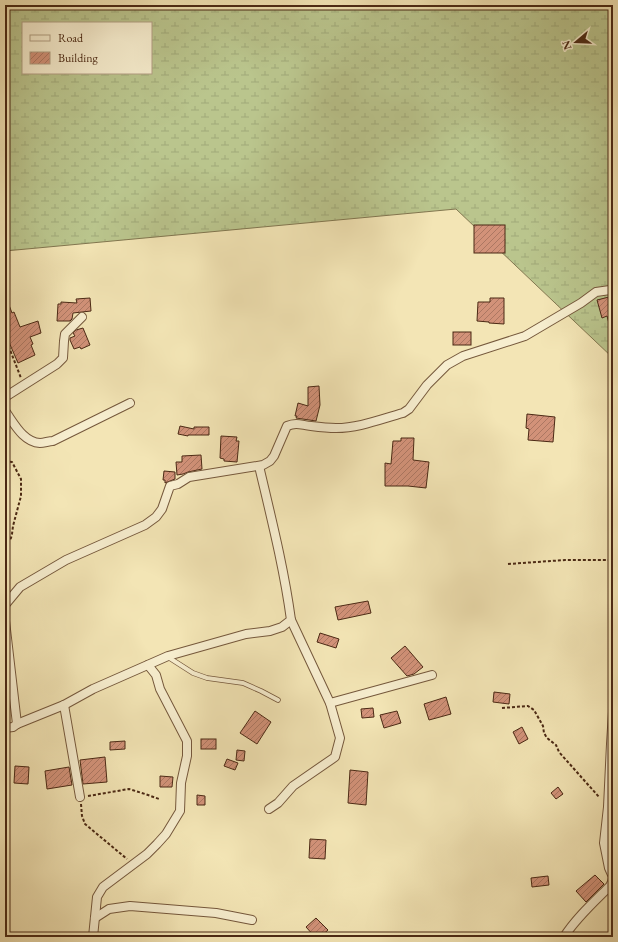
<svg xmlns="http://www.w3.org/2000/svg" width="618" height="942" viewBox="0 0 618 942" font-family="'EB Garamond',serif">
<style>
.wetland{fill:url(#wetland-marsh);stroke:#827750;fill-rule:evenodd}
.building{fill:url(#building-hatch);stroke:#4b2914}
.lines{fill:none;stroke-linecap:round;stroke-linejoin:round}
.service-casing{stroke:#75583c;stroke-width:5.5}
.minor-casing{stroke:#75583c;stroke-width:10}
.path{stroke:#4b2914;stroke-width:2;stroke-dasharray:3 2;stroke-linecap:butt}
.service{stroke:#f7eecf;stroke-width:4}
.minor{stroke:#f7eecf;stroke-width:8}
</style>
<defs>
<pattern id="wetland-marsh" width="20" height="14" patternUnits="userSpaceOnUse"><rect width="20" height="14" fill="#bac58d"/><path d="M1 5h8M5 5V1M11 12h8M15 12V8" fill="none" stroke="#a1a979"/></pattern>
<pattern id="building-hatch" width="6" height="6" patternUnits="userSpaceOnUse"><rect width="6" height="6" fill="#d29279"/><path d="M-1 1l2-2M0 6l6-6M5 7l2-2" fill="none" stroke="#ac7762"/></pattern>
</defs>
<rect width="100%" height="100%" fill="#f3e5b5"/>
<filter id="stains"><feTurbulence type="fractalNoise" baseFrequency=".005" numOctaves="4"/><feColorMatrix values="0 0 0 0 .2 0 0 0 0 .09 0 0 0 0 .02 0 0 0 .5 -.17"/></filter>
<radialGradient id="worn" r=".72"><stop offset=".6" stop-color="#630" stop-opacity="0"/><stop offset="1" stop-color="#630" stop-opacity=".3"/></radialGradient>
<path class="wetland" d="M5 5H613V358L456 209 5 251ZM23 23H151V73H23Z"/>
<g class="building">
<rect x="474" y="225" width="31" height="28"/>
<path d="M613 296V330L611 331 607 316 602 318 597 300Z"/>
<path d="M5 297H6L12 313 14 312 20 327 38 321 41 333 30 337 33 344 31 345 35 355 18 363 5 333Z"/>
<path d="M90 298 91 311 73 313 72 319 70 321H57L58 304H61V302L77 303 76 299Z"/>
<path d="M490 298H504V324L489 323V322L477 321 478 302H490Z"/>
<path d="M83 328 90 345 81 349 80 347 74 349 70 340V338L75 336 73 333 76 330Z"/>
<rect x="453" y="332" width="18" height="13"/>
<path d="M319 386 320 405 316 421 296 418 297 416H295L298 403 308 406V387Z"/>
<path d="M527 414 555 417 553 442 528 440 529 429 526 428Z"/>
<path d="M180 426 194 429V427H209V435H188V436L178 434Z"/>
<path d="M221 436 237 437 236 441H239L237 462 224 461V459L220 458Z"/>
<path d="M401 438H414L413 460 429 462 426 488 408 486H385V463L391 464 393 441H401Z"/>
<path d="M201 455 202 469 188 472 183 474 177 475 176 462H182V456Z"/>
<path d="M164 471 175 472V479L165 483V480H163Z"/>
<path d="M368 601 371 613 338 620 335 607Z"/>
<path d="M320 633 339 639 336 648 317 642Z"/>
<path d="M405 646 423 667 414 674 407 676 391 658Z"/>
<path d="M494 692 510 694 509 704 493 702Z"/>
<path d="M446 697 451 714 429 720 424 704Z"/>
<path d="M373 708 374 717 362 718 361 709Z"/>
<path d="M255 711 271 722 257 744 240 733Z"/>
<path d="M397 711 401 723 384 728 380 715Z"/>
<path d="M522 727 528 739 519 744 513 732Z"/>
<rect x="201" y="739" width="15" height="10"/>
<path d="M125 741V749L110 750V742Z"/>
<path d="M237 750 245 751 244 761 236 760Z"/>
<path d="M105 757 107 782 83 784 80 760Z"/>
<path d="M227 759 238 763 235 770 224 766Z"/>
<path d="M15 766 29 767 28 784 14 783Z"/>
<path d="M69 767 72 785 47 789 45 771Z"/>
<path d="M350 770 368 772 366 805 348 803Z"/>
<path d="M160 776 173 777 172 787H160Z"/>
<path d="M558 787 563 794 556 799 551 793Z"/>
<path d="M197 795 205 796V805H197Z"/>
<path d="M310 839 326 840 325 859 309 858Z"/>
<path d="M595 875 604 884 586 902 576 891Z"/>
<path d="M548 876 549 885 532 887 531 878Z"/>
<path d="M316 918 328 930 320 937H315L306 927Z"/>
</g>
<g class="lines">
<defs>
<path id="service" d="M168 657 193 673 207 678 243 683 261 691 278 700"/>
<g id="minor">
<path d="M5 397 57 364 63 358 64 341 65 334 82 317"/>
<path d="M5 411C14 423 23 442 40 443 44 443 49 441 53 441L130 403"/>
<path d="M5 605 20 587 66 560 145 525 156 517 162 509 170 486 178 484 189 477 263 465 270 461 274 456 287 426C297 422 301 425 311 426 319 427 328 428 336 428 359 428 381 419 403 413L409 409 427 385 447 365 463 356 525 336 581 303 596 292 610 290H613"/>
<path d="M5 621 17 724 13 727 5 728"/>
<path d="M330 703 432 675"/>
<path d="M64 705 80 797"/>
<path d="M17 724 64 705 93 689 168 656 246 634 270 631 282 627 291 620C284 568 271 517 259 466"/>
<path d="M269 809 278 803 293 786 335 757 340 738 330 703 291 620"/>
<path d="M95 918 109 909 130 906 216 913 252 920"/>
<path d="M93 937 97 897 103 887 147 854 157 844 166 834 180 811 181 783 187 756V741L160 689 156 675 148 665"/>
<path d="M564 937C576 918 594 902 610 886L612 882 613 877 609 868 604 843 608 807 611 744 613 712"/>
</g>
</defs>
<use href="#service" class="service-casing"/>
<use href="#minor" class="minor-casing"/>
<g class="path">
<path d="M5 337 21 378"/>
<path d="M5 461 12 462 21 479V496L13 526 12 534 11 538 5 547"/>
<path d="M508 564 565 560H613"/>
<path d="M502 708 528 706 534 710 543 726 544 733 547 738 556 745 559 752 599 797"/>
<path d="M88 796 129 789 145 794 159 799"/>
<path d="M81 804 82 816 85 824 127 859"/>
</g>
<use href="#service" class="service"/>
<use href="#minor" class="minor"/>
</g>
<rect width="618" height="942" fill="none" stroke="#f3e5b5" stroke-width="20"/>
<rect x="6" y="6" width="606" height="930" fill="none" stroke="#4b2914" stroke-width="2"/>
<rect x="10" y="10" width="598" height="922" fill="none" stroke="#4b2914"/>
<rect x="22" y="22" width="130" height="52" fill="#f7eecf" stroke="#b29f84"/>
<rect x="30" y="35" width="20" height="6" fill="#f7eecf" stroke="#b29f84"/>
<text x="58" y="42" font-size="12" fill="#4b2914">Road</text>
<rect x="30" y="52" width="20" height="12" fill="url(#building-hatch)" stroke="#b29f84"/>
<text x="58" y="62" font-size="12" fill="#4b2914">Building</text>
<g transform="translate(576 42) rotate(251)" stroke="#f7eecf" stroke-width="3" paint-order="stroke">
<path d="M0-3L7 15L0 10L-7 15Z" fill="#4b2914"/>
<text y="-6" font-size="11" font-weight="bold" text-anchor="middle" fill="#4b2914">N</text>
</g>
<rect width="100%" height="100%" filter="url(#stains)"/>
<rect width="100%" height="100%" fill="url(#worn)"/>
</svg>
